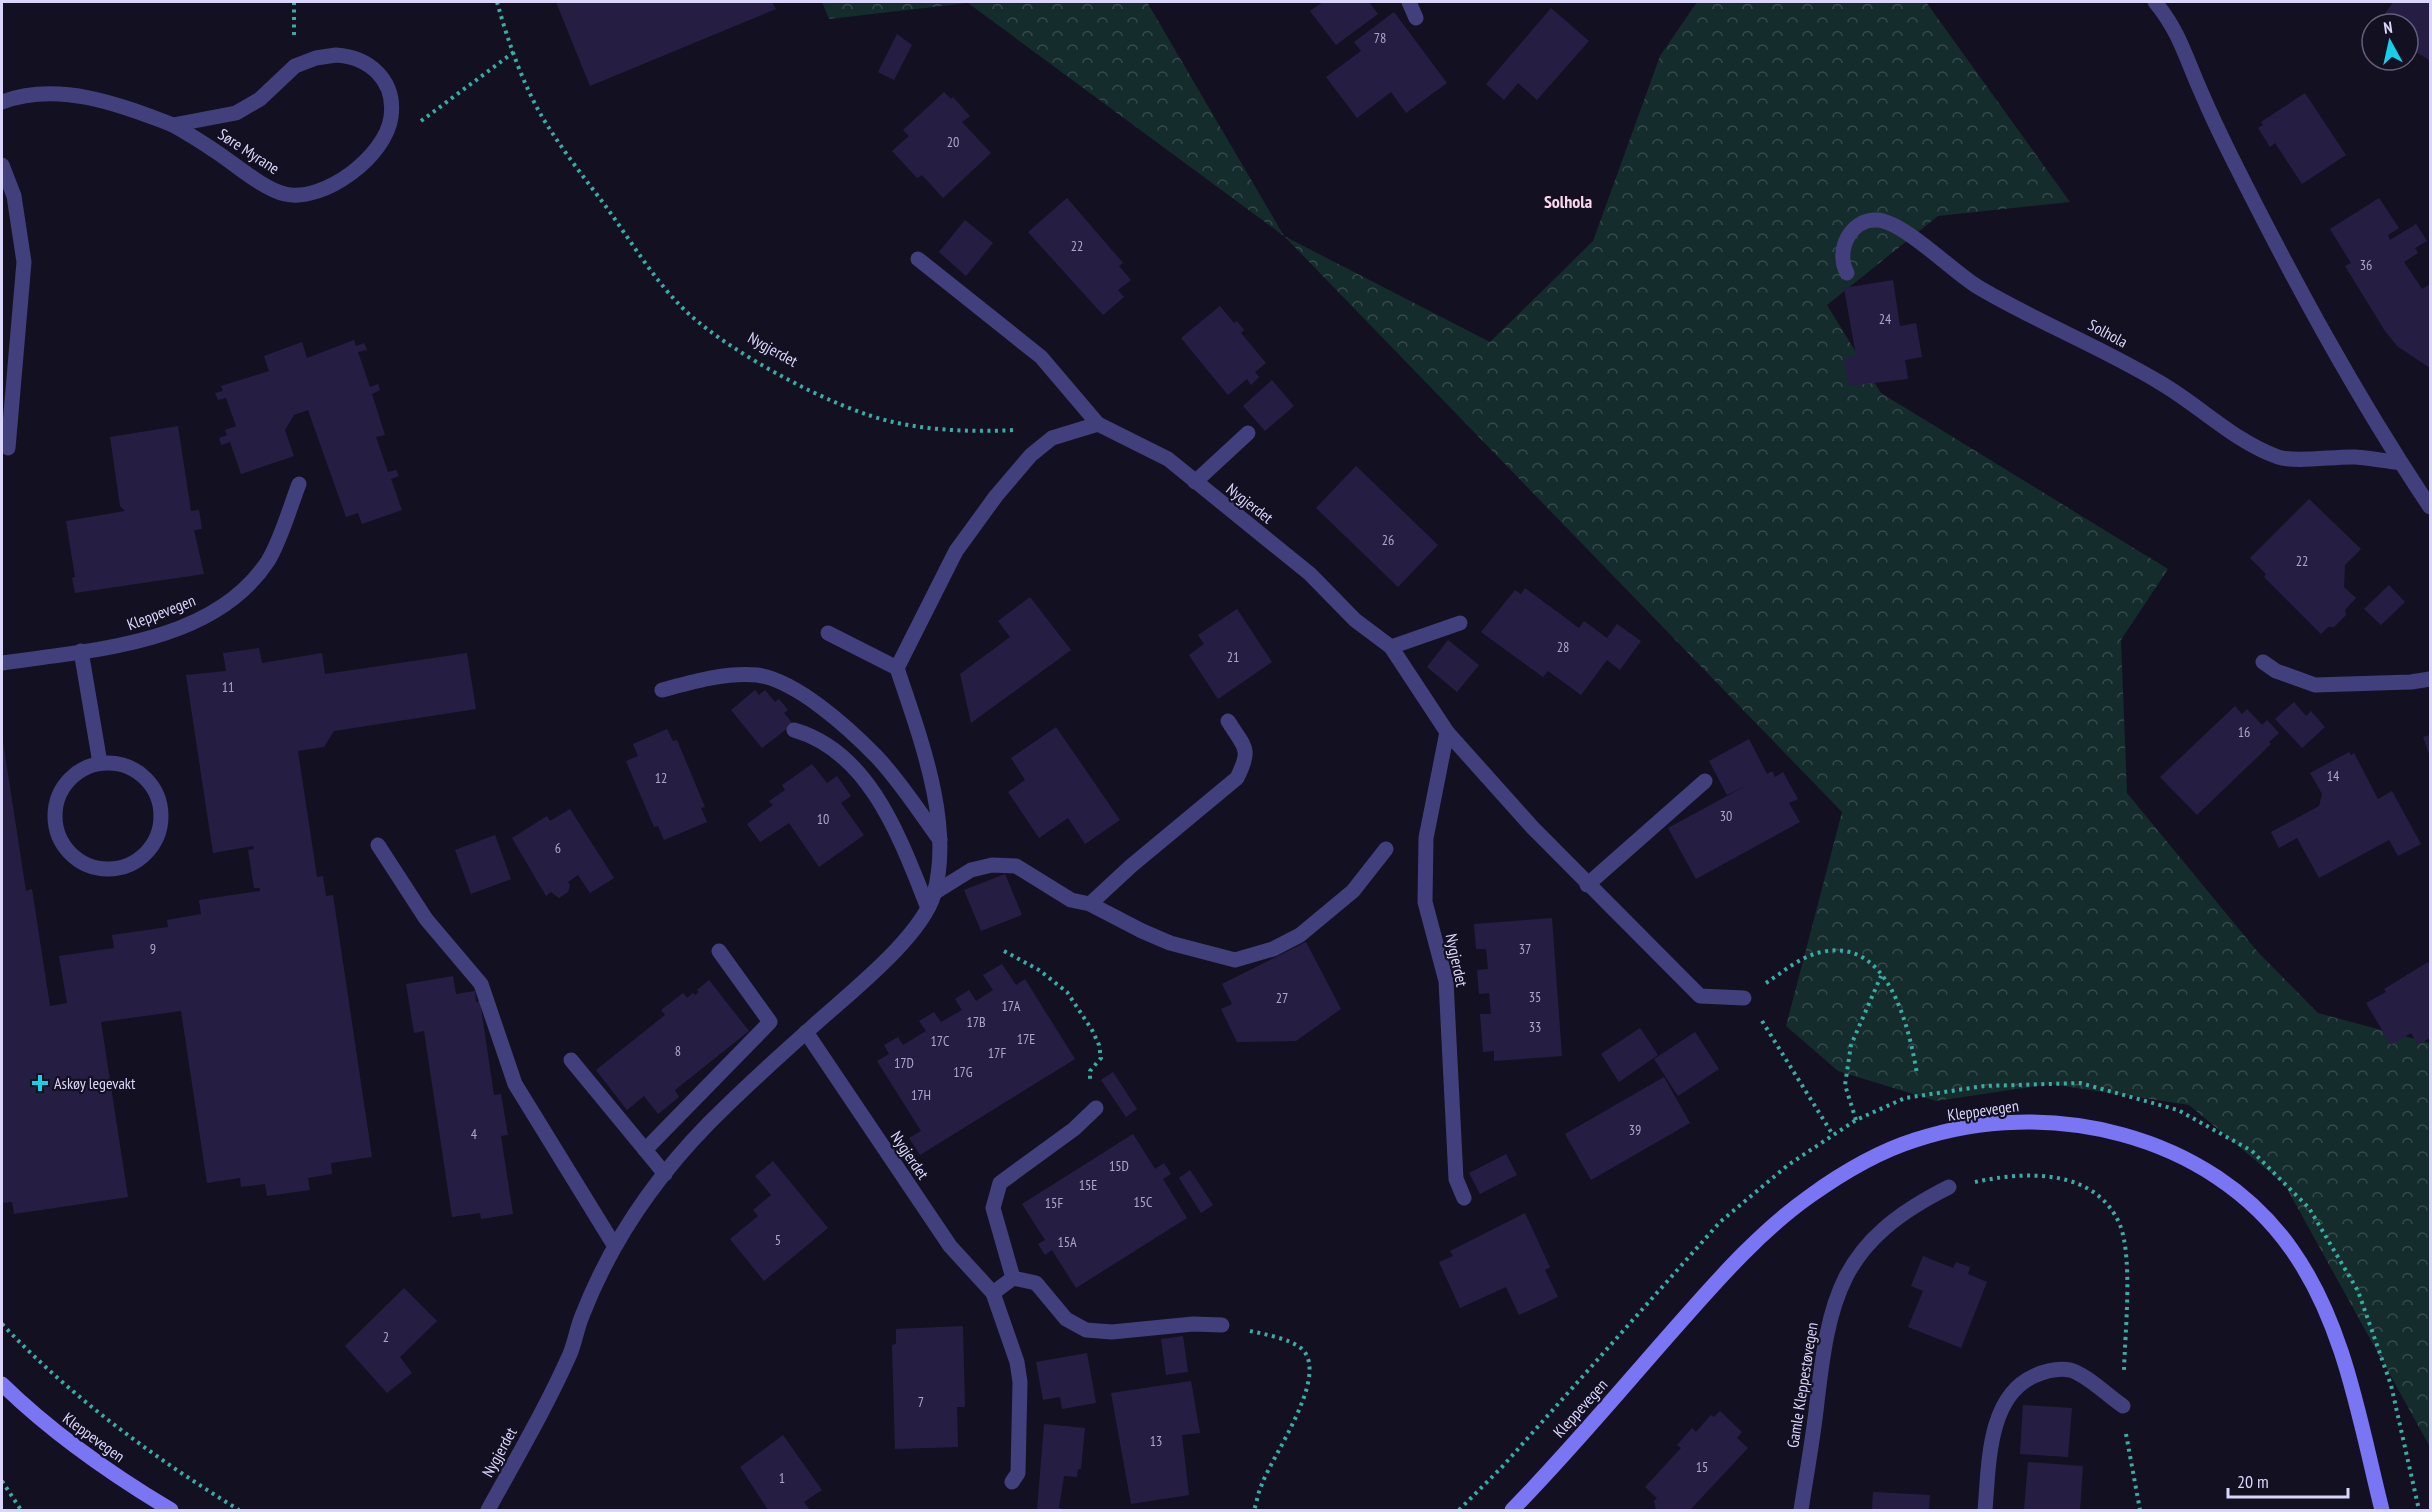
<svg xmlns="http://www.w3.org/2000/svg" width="2432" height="1512" viewBox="0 0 2432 1512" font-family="'PT Sans Narrow',sans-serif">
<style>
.forest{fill:url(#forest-crowns)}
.building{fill:#261e42}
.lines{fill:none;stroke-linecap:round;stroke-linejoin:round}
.path{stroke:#3aaba5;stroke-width:4;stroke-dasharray:3 4.5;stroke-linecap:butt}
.lane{stroke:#423f7d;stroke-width:15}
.street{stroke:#423f7d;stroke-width:15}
.secondary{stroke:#7a75f3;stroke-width:15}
.poi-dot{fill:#15d0e8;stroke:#131022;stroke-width:2}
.labels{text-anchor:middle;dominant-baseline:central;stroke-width:4.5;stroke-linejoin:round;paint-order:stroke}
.number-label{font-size:14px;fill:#ada7cd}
.street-label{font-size:16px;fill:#dad5fb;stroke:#131022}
.poi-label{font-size:16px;fill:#dad5fb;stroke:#131022;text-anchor:start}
.neighbourhood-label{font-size:18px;font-weight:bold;fill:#fbd7ee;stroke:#131022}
</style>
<defs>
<pattern id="forest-crowns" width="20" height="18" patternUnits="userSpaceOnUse" patternTransform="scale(1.5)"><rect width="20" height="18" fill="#142c2b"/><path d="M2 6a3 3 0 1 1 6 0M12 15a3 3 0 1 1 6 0" fill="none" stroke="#364a4b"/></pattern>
</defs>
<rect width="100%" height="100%" fill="#131022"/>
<path class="forest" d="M822 2H1147L1284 236 1490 342 1593 241 1660 56 1697 2H1926L2070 202 1938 216 1827 305 1881 393 2168 569 2121 640 2127 793 2257 951 2318 1013 2430 1043V1447L2285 1185 2189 1105 2050 1084 1936 1101 1838 1071 1786 1026 1842 812 1284 236 968 3 829 19Z"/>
<g class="building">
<path d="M556 2H772L776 9 590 86Z"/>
<path d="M1323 2H1369L1378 14 1336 45 1310 11Z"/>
<path d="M2393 2H2430L2429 60 2408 47V24H2378Z"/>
<path d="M1551 8 1589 41 1537 100 1518 83 1504 100 1486 84Z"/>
<path d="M1394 12 1447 83 1406 113 1391 92 1357 118 1326 77 1361 51 1354 42Z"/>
<path d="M897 34 912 45 894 80 878 72Z"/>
<path d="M944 92 951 99 953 97 970 116 962 122 991 153 943 198 922 175 917 178 892 151 909 136 903 130Z"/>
<path d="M2305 93 2346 155 2302 184 2275 143 2270 147 2258 128 2263 125 2261 122Z"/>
<path d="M1067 198 1123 263 1119 266 1131 280 1118 290 1124 297 1103 315 1028 232Z"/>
<path d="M2379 198 2399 228 2388 235 2390 240 2416 224 2427 241 2415 248 2418 253 2404 262 2422 289 2430 284V368L2397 346 2385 331 2345 266 2351 263 2330 229Z"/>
<path d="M965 220 993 243 966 276 939 252Z"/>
<path d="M1893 280 1900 326 1916 323 1922 357 1905 360 1908 379 1848 386 1844 358 1856 356 1844 288Z"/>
<path d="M1220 306 1234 323 1237 321 1244 330 1241 333 1266 363 1255 372 1259 377 1251 385 1247 379 1228 395 1181 338Z"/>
<path d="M354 340 356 346 364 343 367 350 358 352 370 387 378 384 380 390 372 394 385 435 376 437 388 472 396 470 399 476 391 479 402 510 362 524 358 513 346 517 308 410 294 415 285 430 294 456 241 474 230 442 221 445 219 438 227 435 225 430 236 426 226 398 218 400 215 393 223 391 221 386 269 371 264 356 302 342 307 358Z"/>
<path d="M1272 380 1294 406 1265 431 1243 406Z"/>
<path d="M178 426 191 511 199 510 202 529 194 530 204 574 75 593 72 578 75 577 66 521 125 511 120 506 110 437Z"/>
<path d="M1356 466 1438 545 1398 587 1316 508Z"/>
<path d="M2309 499 2361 549 2345 565 2344 587 2356 598 2345 610 2346 615 2334 627H2328L2321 634 2264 577 2266 574 2250 558Z"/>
<path d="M2389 585 2405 602 2381 625 2364 609Z"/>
<path d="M1525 588 1579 628 1584 621 1607 638 1617 624 1641 641 1620 670 1607 660 1581 695 1548 671 1543 677 1481 632 1515 590 1521 594Z"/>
<path d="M1030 597 1071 650 971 723 960 674 1010 637 998 621Z"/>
<path d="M1237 609 1272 662 1218 699 1189 655 1204 644 1198 635Z"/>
<path d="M1448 640 1479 665 1457 692 1427 667Z"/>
<path d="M259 648 262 663 322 653 325 674 467 653 476 709 334 731 324 747 298 751 317 877 323 876 326 896 333 895 372 1157 331 1163 332 1174 308 1178 310 1190 267 1196 265 1184 241 1187 240 1178 207 1183 181 1011 101 1022 128 1197 14 1214 12 1202 2 1203V735L26 891 32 889 50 1006 67 1003 59 956 114 948 112 935 168 927 167 920 201 914 199 900 260 891V888H254L248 850 254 849 253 846 213 853 186 675 226 671 223 653Z"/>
<path d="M755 690 759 695 765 690 775 702 779 699 788 710 784 713 793 724 762 748 731 710Z"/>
<path d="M2294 702 2306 716 2311 711 2325 727 2302 748 2275 719Z"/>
<path d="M2235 706 2242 714 2247 709 2262 725 2267 720 2279 733 2269 742 2271 744 2197 815 2160 777Z"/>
<path d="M1056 727 1120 820 1085 844 1068 818 1039 838 1008 792 1025 780 1011 758Z"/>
<path d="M667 729 673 741 677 740 705 807 701 808 707 822 664 840 658 826 654 827 626 761 638 756 633 744Z"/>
<path d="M2430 735V757L2423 737Z"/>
<path d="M1749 739 1767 774 1772 771 1775 777 1783 772 1798 799 1789 803 1800 822 1696 879 1668 828 1749 784 1727 795 1709 761Z"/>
<path d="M2349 752 2351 755 2354 753 2378 799 2392 791 2421 844 2398 856 2389 840 2319 878 2297 838 2279 848 2271 832 2319 806 2322 794 2310 773Z"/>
<path d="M812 764 827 783 837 776 851 796 841 803 864 835 819 867 789 823 760 842 747 824 773 805 769 801 785 790 782 785Z"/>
<path d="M570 809 614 878 590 893 578 875 568 882 570 885 568 892 559 898 551 892 546 896 512 838 547 816 550 821Z"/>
<path d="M495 835 511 879 471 894 455 850Z"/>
<path d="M1005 874 1022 915 981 931 964 890Z"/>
<path d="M1552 918 1562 1056 1494 1061V1051L1483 1052 1480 1014H1491L1489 993 1479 994 1477 970 1488 969 1486 949H1476L1474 924Z"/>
<path d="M1306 942 1341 1009 1296 1041 1237 1042 1221 1009 1232 1004 1222 984Z"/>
<path d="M2428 962 2430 966V1038L2418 1045 2411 1033 2391 1045 2366 1003 2386 992 2384 989Z"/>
<path d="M1002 964 1016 985 1025 979 1075 1059 920 1155 909 1138 921 1131 877 1061 889 1054 884 1045 898 1037 903 1045 926 1031 919 1021 934 1012 941 1022 962 1010 955 999 969 990 976 1001 993 990 983 975Z"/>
<path d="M453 976 456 994 475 991 476 1002 480 1001 494 1095 501 1094 508 1135 501 1136 513 1214 481 1219 480 1213 452 1217 424 1031 414 1033 406 984Z"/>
<path d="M709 980 749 1031 675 1090 679 1097 658 1114 644 1096 627 1110 596 1070 665 1015 661 1010 683 993 687 998 693 993 695 995 699 992 697 990Z"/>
<path d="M1640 1028 1658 1055 1619 1082 1601 1054Z"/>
<path d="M1695 1032 1719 1069 1678 1096 1654 1059Z"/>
<path d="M1113 1072 1137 1109 1126 1117 1101 1080Z"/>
<path d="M1664 1077 1690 1123 1591 1180 1565 1134Z"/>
<path d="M1133 1134 1155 1169 1164 1163 1171 1174 1163 1179 1187 1218 1076 1288 1052 1250 1045 1255 1038 1244 1045 1240 1022 1204Z"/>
<path d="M1506 1154 1517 1175 1480 1194 1469 1173Z"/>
<path d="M773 1161 828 1228 764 1281 730 1239 758 1216 753 1210 771 1195 755 1176Z"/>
<path d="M1190 1170 1213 1205 1201 1213 1179 1178Z"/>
<path d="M1525 1213 1550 1267 1545 1270 1558 1297 1519 1315 1506 1287 1460 1308 1439 1262 1453 1256 1450 1251Z"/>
<path d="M1923 1256 1953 1268 1956 1262 1970 1267 1968 1274 1987 1282 1961 1348 1908 1327 1923 1291 1911 1286Z"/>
<path d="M404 1288 437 1321 400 1357 412 1373 387 1393 345 1346Z"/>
<path d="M963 1326 965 1407H957L958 1447 895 1449 892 1345 896 1344V1329Z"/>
<path d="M1183 1336 1188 1372 1166 1375 1161 1339Z"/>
<path d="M1087 1353 1096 1403 1062 1409 1060 1397 1043 1400 1036 1362Z"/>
<path d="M1191 1381 1200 1433 1182 1435 1189 1495 1131 1504 1111 1393Z"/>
<path d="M2023 1405 2072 1408 2068 1457 2020 1454Z"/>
<path d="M1720 1411 1742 1432 1737 1438 1748 1448 1690 1510H1656L1654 1501 1657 1498 1645 1487 1681 1448 1677 1445 1692 1428 1696 1432 1711 1415 1714 1417Z"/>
<path d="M1044 1424 1085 1428 1081 1469H1078L1077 1477 1064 1476 1059 1508 1067 1510H1037Z"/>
<path d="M783 1435 822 1490 804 1502 810 1510H768L740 1467Z"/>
<path d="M2028 1462 2083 1466 2080 1510H2024Z"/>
<path d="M1873 1492 1930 1495 1929 1510H1872Z"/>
</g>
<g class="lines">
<g class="path">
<path d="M294 2V37"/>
<path d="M497 2C509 45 526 94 551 131 567 156 586 180 604 204 632 242 655 283 690 315 735 355 834 409 893 422 933 431 974 432 1015 430"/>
<path d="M421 121 514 52"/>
<path d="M1004 951 1039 970 1067 992 1092 1030 1099 1045 1101 1058 1090 1071V1082"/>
<path d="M1766 983C1783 972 1801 956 1822 952 1888 937 1909 1026 1917 1074"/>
<path d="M1762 1021 1833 1135"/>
<path d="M1856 1120 1845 1085 1851 1045 1881 976"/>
<path d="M1975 1182C2026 1171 2096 1168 2120 1225 2133 1258 2125 1333 2124 1370"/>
<path d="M2 1324C72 1398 153 1457 239 1510"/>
<path d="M1250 1331C1264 1334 1291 1339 1302 1349 1330 1376 1272 1456 1262 1484 1258 1492 1257 1502 1254 1510"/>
<path d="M2126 1434 2140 1510"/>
<path d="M2 1481 21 1510"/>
<path d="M1459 1510 1502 1467 1720 1222 1788 1165 1856 1120 1905 1098 1984 1086 2080 1083 2178 1110 2252 1151 2309 1208 2358 1291 2391 1385 2419 1510"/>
</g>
<g class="lane">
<path d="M1409 2 1416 18"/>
<path d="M2155 2C2180 32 2186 59 2202 94 2211 115 2221 136 2231 156 2291 276 2355 395 2430 507"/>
<path d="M336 55C369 57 396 80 391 117 386 156 324 203 285 194 263 189 235 164 215 151 202 142 187 133 173 125L236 113 260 99 295 66 316 58Z"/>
<path d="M2 165 14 196 24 262 8 448"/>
<path d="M918 259 1041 357 1098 424"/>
<path d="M1847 273C1835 251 1850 219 1877 220 1903 221 1953 272 1978 287 2037 322 2101 347 2159 382 2199 405 2235 442 2278 457 2295 463 2336 456 2355 457 2370 458 2386 461 2401 463"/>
<path d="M1195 482 1248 433"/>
<path d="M828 633 897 668"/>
<path d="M1391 647 1460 623"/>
<path d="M81 651 100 763"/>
<path d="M2263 662 2276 671 2315 685 2411 682 2430 679"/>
<path d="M2 663C90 650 213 645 268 561 281 540 290 507 299 484"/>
<path d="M662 690C692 682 725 672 757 675 796 680 849 728 876 756 900 781 920 813 940 840"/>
<path d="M794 730C871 752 901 841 928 908"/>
<path d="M1447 732 1426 838 1425 902 1446 981 1456 1179 1464 1198"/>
<circle cx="108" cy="816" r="53"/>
<path d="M378 845 426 919 481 984 515 1084 614 1245"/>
<path d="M1587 885 1705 781"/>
<path d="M934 893 971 870 992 865 1016 866 1071 900 1090 904 1142 931 1170 943 1235 960 1273 949 1300 935 1353 891 1386 849"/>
<path d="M1090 904 1131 866 1237 778C1252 748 1245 748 1228 721"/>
<path d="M806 1032 950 1246 993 1293 1017 1362 1020 1382 1018 1473 1012 1482"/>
<path d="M571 1060 665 1174"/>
<path d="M645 1150 770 1022 719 951"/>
<path d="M1013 1278 993 1208 1000 1183 1074 1129 1096 1108"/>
<path d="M993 1293 1013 1278 1036 1283 1066 1319 1086 1330 1112 1332 1193 1324 1222 1325"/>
<path d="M1801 1510C1806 1477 1812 1444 1816 1411 1829 1296 1839 1242 1949 1187"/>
<path d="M1985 1510C1989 1466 1987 1397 2034 1376 2045 1371 2058 1368 2070 1370 2086 1374 2108 1396 2123 1406"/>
</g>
<g class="street">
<path d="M2 102C58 81 119 104 173 125"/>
<path d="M488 1510C516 1459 546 1408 570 1354 575 1342 577 1328 582 1316 610 1244 655 1178 709 1123 742 1090 777 1058 812 1027 847 995 921 938 934 894 954 823 919 735 897 668L956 551 996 496 1031 455 1052 438 1098 424 1168 459 1310 574 1355 620 1391 647 1447 732 1533 828 1700 996 1744 998"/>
</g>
<g class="secondary">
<path d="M2 1384C53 1434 111 1474 171 1510"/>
<path d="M1512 1510C1572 1449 1627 1382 1684 1318 1722 1275 1762 1230 1810 1196 1842 1173 1877 1152 1915 1140 2047 1096 2210 1133 2292 1250 2345 1325 2360 1423 2382 1510"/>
</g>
</g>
<path class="poi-dot" d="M37 1074h6v6h6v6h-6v6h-6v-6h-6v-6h6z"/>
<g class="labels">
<g class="number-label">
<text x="1380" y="38">78</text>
<text x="953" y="142">20</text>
<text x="1077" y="246">22</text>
<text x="2366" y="265">36</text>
<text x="1885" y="319">24</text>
<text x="1388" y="540">26</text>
<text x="2302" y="561">22</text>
<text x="1563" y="647">28</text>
<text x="1233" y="657">21</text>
<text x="228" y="687">11</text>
<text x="2244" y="732">16</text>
<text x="2333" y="776">14</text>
<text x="661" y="778">12</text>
<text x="1726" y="816">30</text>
<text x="823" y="819">10</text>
<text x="558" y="848">6</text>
<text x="153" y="949">9</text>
<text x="1525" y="949">37</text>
<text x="1535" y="997">35</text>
<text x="1282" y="998">27</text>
<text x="1011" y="1006">17A</text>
<text x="976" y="1022">17B</text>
<text x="1535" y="1027">33</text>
<text x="1026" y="1039">17E</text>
<text x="940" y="1041">17C</text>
<text x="678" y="1051">8</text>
<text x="997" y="1053">17F</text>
<text x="904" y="1063">17D</text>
<text x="963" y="1072">17G</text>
<text x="921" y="1095">17H</text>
<text x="1635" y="1130">39</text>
<text x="474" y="1134">4</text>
<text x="1119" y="1166">15D</text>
<text x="1088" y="1185">15E</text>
<text x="1143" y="1202">15C</text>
<text x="1054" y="1203">15F</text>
<text x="778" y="1240">5</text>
<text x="1067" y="1242">15A</text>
<text x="386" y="1337">2</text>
<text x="921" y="1402">7</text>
<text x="1156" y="1441">13</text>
<text x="1702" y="1467">15</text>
<text x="782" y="1478">1</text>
</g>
<g class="street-label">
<text transform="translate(249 151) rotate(33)">Søre Myrane</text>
<text transform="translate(2108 333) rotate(28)">Solhola</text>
<text transform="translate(773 349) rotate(29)">Nygjerdet</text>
<text transform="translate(1250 503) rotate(38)">Nygjerdet</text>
<text transform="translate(161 612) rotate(-21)">Kleppevegen</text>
<text transform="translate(1457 960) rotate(78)">Nygjerdet</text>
<text transform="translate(1983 1110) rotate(-8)">Kleppevegen</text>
<text transform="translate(910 1155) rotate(56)">Nygjerdet</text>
<text transform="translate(1802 1385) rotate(-81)">Gamle Kleppestøvegen</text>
<text transform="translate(1580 1408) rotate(-48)">Kleppevegen</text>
<text transform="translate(94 1437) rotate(36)">Kleppevegen</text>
<text transform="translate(499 1452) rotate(-61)">Nygjerdet</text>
</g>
<g class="poi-label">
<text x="54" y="1083">Askøy legevakt</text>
</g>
<g class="neighbourhood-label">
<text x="1568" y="201">Solhola</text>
</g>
</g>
<rect width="2432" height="1512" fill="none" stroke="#dad5fb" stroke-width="6"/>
<g transform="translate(2390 42) rotate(352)"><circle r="28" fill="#131022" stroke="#635f79" stroke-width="1.5"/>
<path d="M0-4.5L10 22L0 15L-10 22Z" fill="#15d0e8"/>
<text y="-9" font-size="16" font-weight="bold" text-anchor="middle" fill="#dad5fb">N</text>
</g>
<path d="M2228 1488v9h120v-9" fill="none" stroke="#dad5fb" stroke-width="3"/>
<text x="2237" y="1488" font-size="18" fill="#dad5fb" stroke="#131022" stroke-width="4.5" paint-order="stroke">20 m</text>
</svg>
